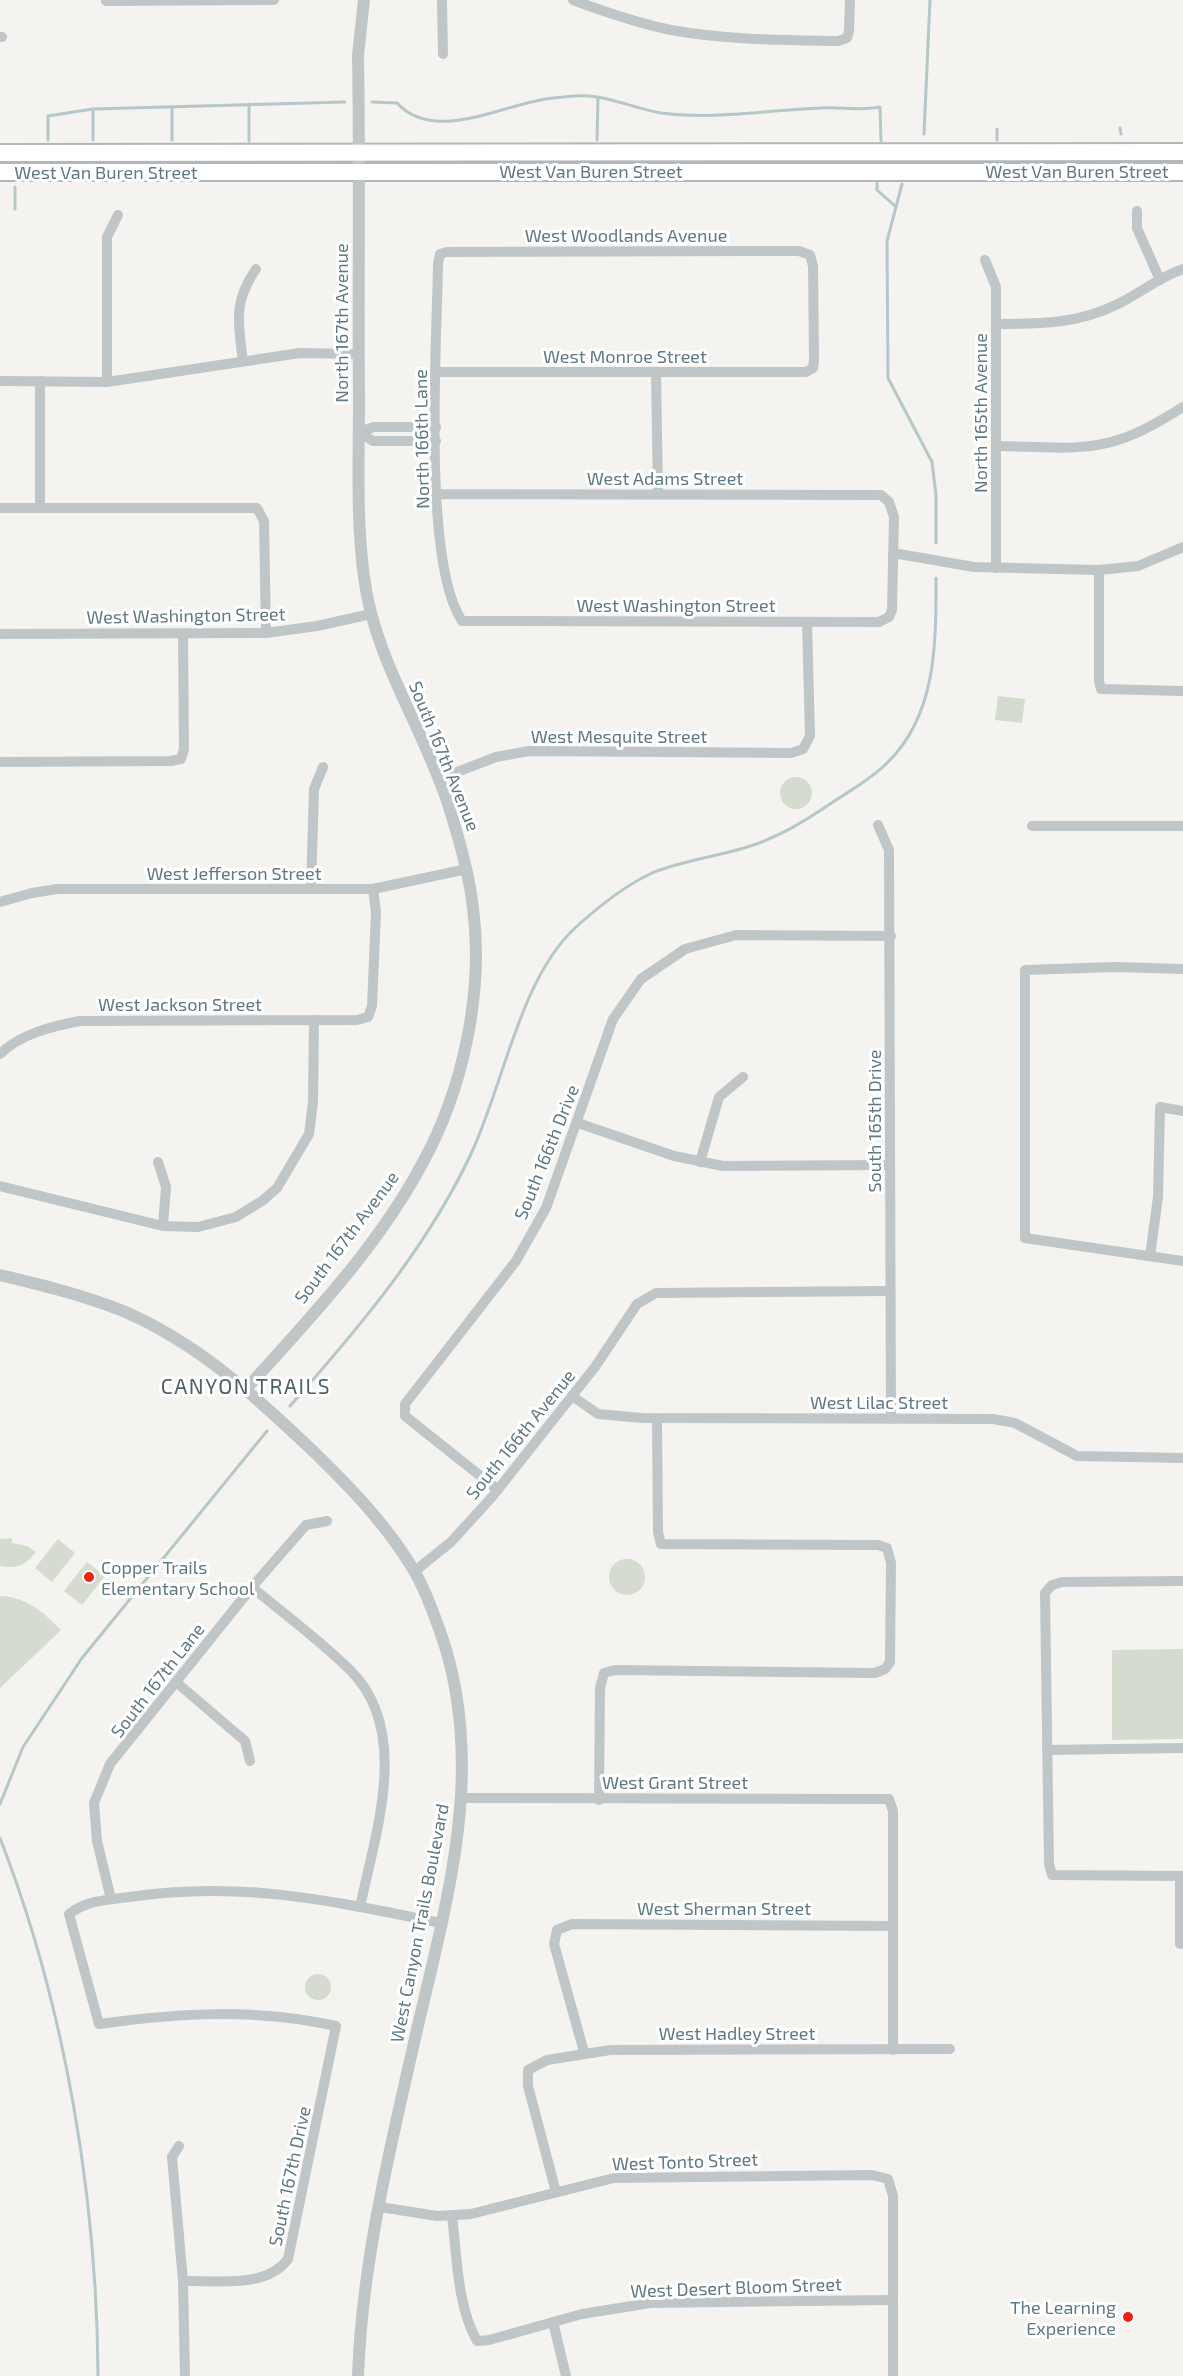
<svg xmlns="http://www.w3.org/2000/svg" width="1183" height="2376" viewBox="0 0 1183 2376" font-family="'Exo 2',sans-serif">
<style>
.green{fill:#d6dbd0}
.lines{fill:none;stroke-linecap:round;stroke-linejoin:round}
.stream{stroke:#b6c7c9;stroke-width:3}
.primary-casing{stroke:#b1b7ba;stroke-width:20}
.minor{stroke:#c0c5c8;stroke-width:10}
.tertiary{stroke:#c0c5c8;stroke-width:12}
.primary{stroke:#fff;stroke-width:16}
.poi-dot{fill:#f22011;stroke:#fff;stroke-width:2}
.labels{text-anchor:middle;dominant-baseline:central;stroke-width:6;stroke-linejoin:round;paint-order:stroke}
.street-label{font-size:18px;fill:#607983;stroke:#fff}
.poi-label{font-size:18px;fill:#607983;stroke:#fff;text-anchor:start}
.quarter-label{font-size:21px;letter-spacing:1.5px;fill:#4f6067;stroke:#fff}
</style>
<rect width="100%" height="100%" fill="#f4f3ef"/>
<g class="green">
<path d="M998 696 1025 699 1022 723 995 720Z"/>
<circle cx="796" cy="793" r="16"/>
<path d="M12 1538V1543L27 1546 36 1552C26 1565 17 1569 0 1566V1539Z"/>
<path d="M58 1539 75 1553 52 1582 35 1568Z"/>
<circle cx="627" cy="1577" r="18"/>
<path d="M87 1562 105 1576 82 1605 64 1591Z"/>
<path d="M0 1596C27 1597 43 1612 61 1630L0 1688Z"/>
<path d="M1183 1649V1739L1112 1740V1650Z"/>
<circle cx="318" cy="1987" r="13"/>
</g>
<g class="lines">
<g class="stream">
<path d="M372 102 397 103C435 145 507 102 553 98 565 97 578 95 590 96 613 98 637 109 661 113 713 120 768 110 821 108 841 107 860 111 880 107L881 141"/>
<path d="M249 104V141"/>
<path d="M93 109V140"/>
<path d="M1120 128 1121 134"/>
<path d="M997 129V140"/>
<path d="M924 134 930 0"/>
<path d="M48 140V116L93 109 345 102"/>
<path d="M172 140V107"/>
<path d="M597 140 598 98"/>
<path d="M877 183V190L895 206"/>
<path d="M902 184 887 241 888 378 932 462 936 495V543"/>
<path d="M15 187V209"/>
<path d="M290 1406C357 1330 426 1249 470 1156 503 1088 519 980 575 928 598 907 624 886 652 873 681 861 714 857 744 848 778 838 805 821 833 802 851 790 873 778 888 762 937 714 936 642 936 578"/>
<path d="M0 1804 23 1747 82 1658 267 1431"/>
<path d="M0 1838C65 2005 97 2197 98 2376"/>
</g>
<defs>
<g id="primary">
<path d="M0 153 1183 152"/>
<path d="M0 172H1183"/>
</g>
</defs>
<use href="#primary" class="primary-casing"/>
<g class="minor">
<path d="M442 0 443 54"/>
<path d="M573 0C605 12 637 23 671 30 726 40 782 40 838 41L847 38 849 31 850 0"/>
<path d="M106 1 274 0"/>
<path d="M0 37H2"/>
<path d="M1137 211V228L1160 280"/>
<path d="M985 260 996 287V568"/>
<path d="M996 324C1040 324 1078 324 1118 304 1140 293 1160 277 1183 269"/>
<path d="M243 361C238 323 233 302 256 269"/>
<path d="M436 372H806L813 368 814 360 813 266 810 255 799 251 447 252 440 254 438 264C437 342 422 562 462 621H475L879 622 889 617 892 610 894 517 889 502 881 495 437 494"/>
<path d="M656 372 658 494"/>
<path d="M0 381 107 382 300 353 358 354"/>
<path d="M40 381V507"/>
<path d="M107 382V237L118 215"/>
<path d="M359 432 373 441H436"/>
<path d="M359 432 374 427H436"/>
<path d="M996 446C1037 446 1082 453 1121 439 1143 432 1163 419 1183 407"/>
<path d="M0 508H257L264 521 266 633"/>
<path d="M893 553 974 567 1099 570 1138 566 1183 547"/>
<path d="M1099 570V681L1101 689 1183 691"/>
<path d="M0 634 266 633 317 626 371 614"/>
<path d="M0 762 171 761 181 759 184 749 183 634"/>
<path d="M439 779 496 757 529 751 791 753 803 749 810 736 807 622"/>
<path d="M878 825 889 850 891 1419"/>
<path d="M1032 826H1183"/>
<path d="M311 889 314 789 323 767"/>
<path d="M0 902 32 893 57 889H373L467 869"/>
<path d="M1183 969 1115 967 1025 970V1238L1183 1261"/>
<path d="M0 1054C20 1034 53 1026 80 1021L357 1020 368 1017 372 1006 376 912 373 889"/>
<path d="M578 1123 674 1156 723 1166 890 1165"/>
<path d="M158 1162 166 1187 163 1226"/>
<path d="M700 1162 719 1097 743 1077"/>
<path d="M0 1186 163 1226 198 1227 236 1217 262 1201 277 1188 309 1134 313 1102 314 1020"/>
<path d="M1150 1256 1158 1197 1160 1107 1183 1111"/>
<path d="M572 1396 598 1414 642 1418 993 1419 1015 1423 1077 1456 1183 1458"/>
<path d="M498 1490 405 1416V1404L516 1261 546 1208 613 1019 641 979 685 949 736 935 891 936"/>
<path d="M415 1571 451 1542 492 1497 595 1367 637 1304 656 1293 890 1291"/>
<path d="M1183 1581 1062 1582 1052 1585 1045 1593 1049 1864 1052 1875 1183 1876"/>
<path d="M252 1587C284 1614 320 1640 350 1670 412 1731 375 1834 360 1907"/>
<path d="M176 1682 245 1741 250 1761"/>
<path d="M1047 1750 1183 1748"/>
<path d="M462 1798 889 1799 893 1811V2050"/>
<path d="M599 1800 600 1688 604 1673 615 1670 875 1673 885 1669 890 1662 891 1563 887 1548 878 1545 661 1544 658 1532 657 1419"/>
<path d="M1180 1876V1944"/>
<path d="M111 1899 97 1841 94 1803 110 1764 252 1587 306 1525 327 1521"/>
<path d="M584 2052 554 1944 557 1930 572 1924 892 1926"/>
<path d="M179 2146 172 2157 183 2281 185 2376"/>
<path d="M556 2192 528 2086V2070L547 2060 610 2050 950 2049"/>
<path d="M380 2207 437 2216 471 2214 614 2178 872 2175 888 2179 893 2196V2376"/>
<path d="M452 2216C457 2255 457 2306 477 2341L489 2340 582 2314 650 2303 892 2300"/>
<path d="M183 2281C218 2280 266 2289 288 2259L336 2026C256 2008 179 2013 99 2024L69 1914C88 1900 106 1900 129 1897 241 1880 332 1901 441 1923"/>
<path d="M553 2322 566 2376"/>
</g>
<g class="tertiary">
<path d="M0 1275C42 1285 83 1295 123 1311 198 1343 255 1396 313 1451 350 1487 386 1524 413 1569 425 1588 432 1610 440 1631 489 1769 445 1906 414 2043 389 2153 362 2263 358 2376"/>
<path d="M246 1389C309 1319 378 1247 422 1164 463 1090 484 992 473 908 469 872 459 838 448 804 423 727 374 658 364 577 356 518 359 457 359 398 358 284 360 170 358 55L364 0"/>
</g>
<use href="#primary" class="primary"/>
</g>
<g class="poi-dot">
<circle cx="89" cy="1577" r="6"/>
<circle cx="1128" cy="2317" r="6"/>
</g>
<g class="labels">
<g class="street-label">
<text x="591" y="171">West Van Buren Street</text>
<text x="1077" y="171">West Van Buren Street</text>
<text x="106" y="172">West Van Buren Street</text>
<text x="626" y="235">West Woodlands Avenue</text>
<text transform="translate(341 323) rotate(-90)">North 167th Avenue</text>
<text x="625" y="356">West Monroe Street</text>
<text transform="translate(980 413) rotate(-90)">North 165th Avenue</text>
<text transform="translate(421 439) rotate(-91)">North 166th Lane</text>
<text x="665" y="478">West Adams Street</text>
<text x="676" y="605">West Washington Street</text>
<text transform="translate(186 615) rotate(-1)">West Washington Street</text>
<text x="619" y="736">West Mesquite Street</text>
<text transform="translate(445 756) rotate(68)">South 167th Avenue</text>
<text x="234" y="873">West Jefferson Street</text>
<text x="180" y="1004">West Jackson Street</text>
<text transform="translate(874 1121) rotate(-90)">South 165th Drive</text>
<text transform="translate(546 1152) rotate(-68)">South 166th Drive</text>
<text transform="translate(346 1237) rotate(-53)">South 167th Avenue</text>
<text x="879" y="1402">West Lilac Street</text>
<text transform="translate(520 1434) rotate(-51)">South 166th Avenue</text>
<text transform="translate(157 1680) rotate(-52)">South 167th Lane</text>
<text x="675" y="1782">West Grant Street</text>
<text x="724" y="1908">West Sherman Street</text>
<text transform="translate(419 1923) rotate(-79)">West Canyon Trails Boulevard</text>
<text x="737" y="2033">West Hadley Street</text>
<text transform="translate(685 2161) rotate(-2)">West Tonto Street</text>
<text transform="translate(289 2176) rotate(-78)">South 167th Drive</text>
<text transform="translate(736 2287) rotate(-2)">West Desert Bloom Street</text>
</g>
<g class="poi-label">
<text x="101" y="1567">Copper Trails<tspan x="101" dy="21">Elementary School</tspan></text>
<text x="1116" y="2307" text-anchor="end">The Learning<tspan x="1116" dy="21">Experience</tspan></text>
</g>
<g class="quarter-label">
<text x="246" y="1385">CANYON TRAILS</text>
</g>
</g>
</svg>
